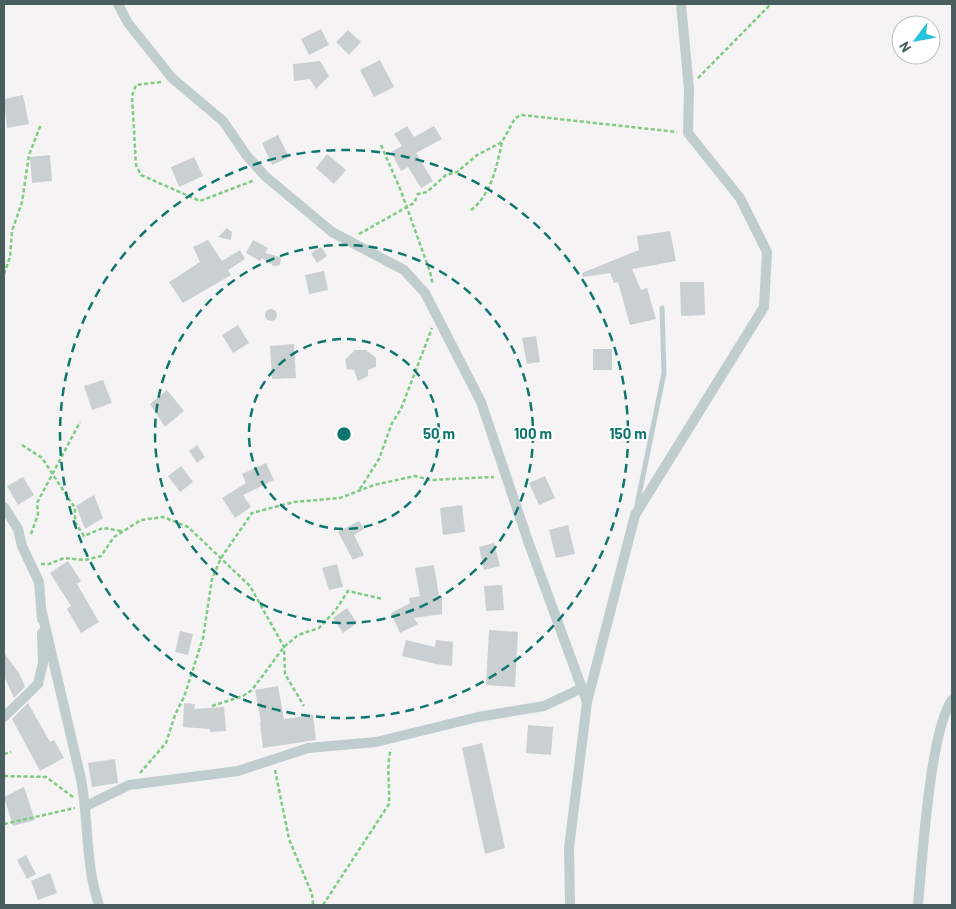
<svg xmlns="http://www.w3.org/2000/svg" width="956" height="909" viewBox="0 0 956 909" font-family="Barlow,sans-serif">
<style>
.building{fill:#cad0d1}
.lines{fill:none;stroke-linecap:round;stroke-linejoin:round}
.path{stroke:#7ecb84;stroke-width:2.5;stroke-dasharray:4 2.5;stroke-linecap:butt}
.service{stroke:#bfcdce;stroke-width:5}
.minor{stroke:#bfcdce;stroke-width:10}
.ring{fill:none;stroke:#0f766e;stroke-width:2.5;stroke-dasharray:9 6}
.centre{fill:#0f766e;stroke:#fff;stroke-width:2.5}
.ring-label{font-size:15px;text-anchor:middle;font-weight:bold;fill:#0f766e;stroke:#fff;stroke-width:4;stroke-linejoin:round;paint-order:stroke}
</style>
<rect width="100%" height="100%" fill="#f5f3f3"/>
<g class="building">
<path d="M321 29 329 45 309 55 301 39Z"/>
<path d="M348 30 361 42 349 55 336 42Z"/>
<path d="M380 60 394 87 374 97 360 70Z"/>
<path d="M320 61 329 76 316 89 310 79 294 81 293 64Z"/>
<path d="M23 95 29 124 7 128 4 99Z"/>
<path d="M407 126 414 137 434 126 442 139 416 153 433 181 421 188 408 167 401 171 391 152 402 146 394 134Z"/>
<path d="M278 135 289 157 272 165 262 143Z"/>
<path d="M327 154 346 170 334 184 316 168Z"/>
<path d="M50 155 52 181 32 183 30 157Z"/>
<path d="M194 157 203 176 179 187 171 167Z"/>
<path d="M227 228 232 232 231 240 218 237Z"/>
<path d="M670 231 676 261 632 269 641 290 647 288 656 319 630 325 618 282 614 283 610 273 583 277 582 273 639 250 637 236Z"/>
<path d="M208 240 222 261 240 250 245 259 228 270 231 275 183 303 169 282 200 262 193 247Z"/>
<path d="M253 240 268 248 265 253 281 257 280 265 274 266 262 258 260 261 246 253Z"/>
<path d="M321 247 327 256 317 263 311 253Z"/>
<path d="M324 271 328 290 309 294 305 275Z"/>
<path d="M680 282H704L705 315 681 316Z"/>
<circle cx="271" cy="315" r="6"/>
<path d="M238 325 249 343 233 353 222 335Z"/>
<path d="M536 336 540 362 527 364 522 338Z"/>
<path d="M294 344 296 378 272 379 270 346Z"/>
<rect x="593" y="349" width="19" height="21"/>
<path d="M355 350H366L376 358V367L368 370V376L358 381 354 370 347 369 345 360Z"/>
<path d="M103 380 112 403 92 410 84 386Z"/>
<path d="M167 390 184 411 165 427 150 404Z"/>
<path d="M197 445 205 457 197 463 189 451Z"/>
<path d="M266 463 274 480 243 495 251 507 235 518 222 498 246 483 242 474Z"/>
<path d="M181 466 193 482 180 492 168 476Z"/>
<path d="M545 476 555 498 539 505 529 483Z"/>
<path d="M23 477 34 495 18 505 7 486Z"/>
<path d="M94 495 103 518 85 529 76 506Z"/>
<path d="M462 505 465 532 443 535 440 508Z"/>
<path d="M359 521 364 529 354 535 364 555 353 560 338 532Z"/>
<path d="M568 525 575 554 556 558 549 530Z"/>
<path d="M494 543 500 566 484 570 479 547Z"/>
<path d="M68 561 81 581 77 584 99 622 81 633 67 609 71 606 50 573Z"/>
<path d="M337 564 343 587 329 590 322 568Z"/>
<path d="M434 565 439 596H442V614L414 618 418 624 400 633 391 613 410 603 409 598 420 596 415 568Z"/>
<path d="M502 585 504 610 486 611 484 586Z"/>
<path d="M347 608 357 623 343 633 333 618Z"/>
<path d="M489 630 518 632 515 687 486 685Z"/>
<path d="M180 631 193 634 188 655 175 652Z"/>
<path d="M406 640 435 647 436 640 453 642 452 666 436 664 402 656Z"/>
<path d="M4 653 19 673 25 687 14 698 4 676Z"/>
<path d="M278 686 284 719 313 715 316 740 263 748 260 722H261L255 690Z"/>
<path d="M28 703 50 742 54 740 64 758 40 771 12 719Z"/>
<path d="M184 703 195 704 194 709 224 707 226 731 210 732V729L183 727Z"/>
<path d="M528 725 553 727 551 755 526 753Z"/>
<path d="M482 743 505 848 485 854 462 748Z"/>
<path d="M115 759 118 783 92 787 88 763Z"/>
<path d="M24 787 35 820 13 826 4 797Z"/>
<path d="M26 855 36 874 27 879 17 860Z"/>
<path d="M50 873 57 893 38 900 31 881Z"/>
</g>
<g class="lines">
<g class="path">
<path d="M698 78 771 4"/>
<path d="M161 82 136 85 132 96 136 165 141 175 200 201 255 180"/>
<path d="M381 145 401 191 430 272 433 285"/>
<path d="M471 210C491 195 497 166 502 142"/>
<path d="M359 234 414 203 418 194 427 192 446 175 457 172 477 155 502 142 515 118 522 115 677 132"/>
<path d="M4 274 10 257 12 231 22 202 29 155 41 124"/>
<path d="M22 445 42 458 75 508V522L84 536 103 528 122 531"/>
<path d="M360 489 379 459 392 423 401 409 432 328"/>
<path d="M31 534 38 514 37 503 80 422"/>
<path d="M41 564H49L64 558 85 560 101 556 114 537 141 520 163 517 188 527 250 586 284 647 285 674 304 706"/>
<path d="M212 706 243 696 252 690 284 647 298 635 319 628 335 611 348 591 383 599"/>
<path d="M4 754 11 752"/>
<path d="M275 770 289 839 312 894 313 905"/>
<path d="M140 773 166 743 175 715 184 697 203 638 212 579 221 558 252 513 294 502 340 498 374 485 415 476 430 480 494 477"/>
<path d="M4 776 46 777 73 797"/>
<path d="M4 824 75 808"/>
<path d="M323 905 389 804C390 786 386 766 391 749"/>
</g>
<path class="service" d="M637 505 664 373 662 308"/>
<g class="minor">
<path d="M118 4 128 23 172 78 223 121 247 156 265 176 332 232 404 270 425 293 481 402 528 541 587 702"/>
<path d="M4 507 18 529 22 546 39 582 42 619"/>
<path d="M42 613 81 779C89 821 85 864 99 905"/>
<path d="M4 717 38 684 43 663 42 633"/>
<path d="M86 806 129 785 238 771 308 748 376 742 478 717 544 706 582 688"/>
<path d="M570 905 569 848 587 702 635 515 764 307 767 252 740 198 688 133 689 89 681 4"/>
<path d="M918 905C922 862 930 730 952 700"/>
</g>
</g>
<g class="ring">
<circle cx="344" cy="434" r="95"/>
<circle cx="344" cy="434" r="189"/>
<circle cx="344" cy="434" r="284"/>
</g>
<circle cx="344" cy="434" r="8" class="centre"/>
<g class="ring-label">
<text x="439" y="439">50 m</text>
<text x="533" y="439">100 m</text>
<text x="628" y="439">150 m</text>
</g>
<rect width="956" height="909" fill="none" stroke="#4b5e5f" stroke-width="10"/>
<g transform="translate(916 40) rotate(238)"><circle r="24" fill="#ffffff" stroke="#b7bfbf"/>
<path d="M0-4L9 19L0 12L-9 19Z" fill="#24c4de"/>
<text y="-8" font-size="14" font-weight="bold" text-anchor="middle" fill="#4b5e5f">N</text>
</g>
</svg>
